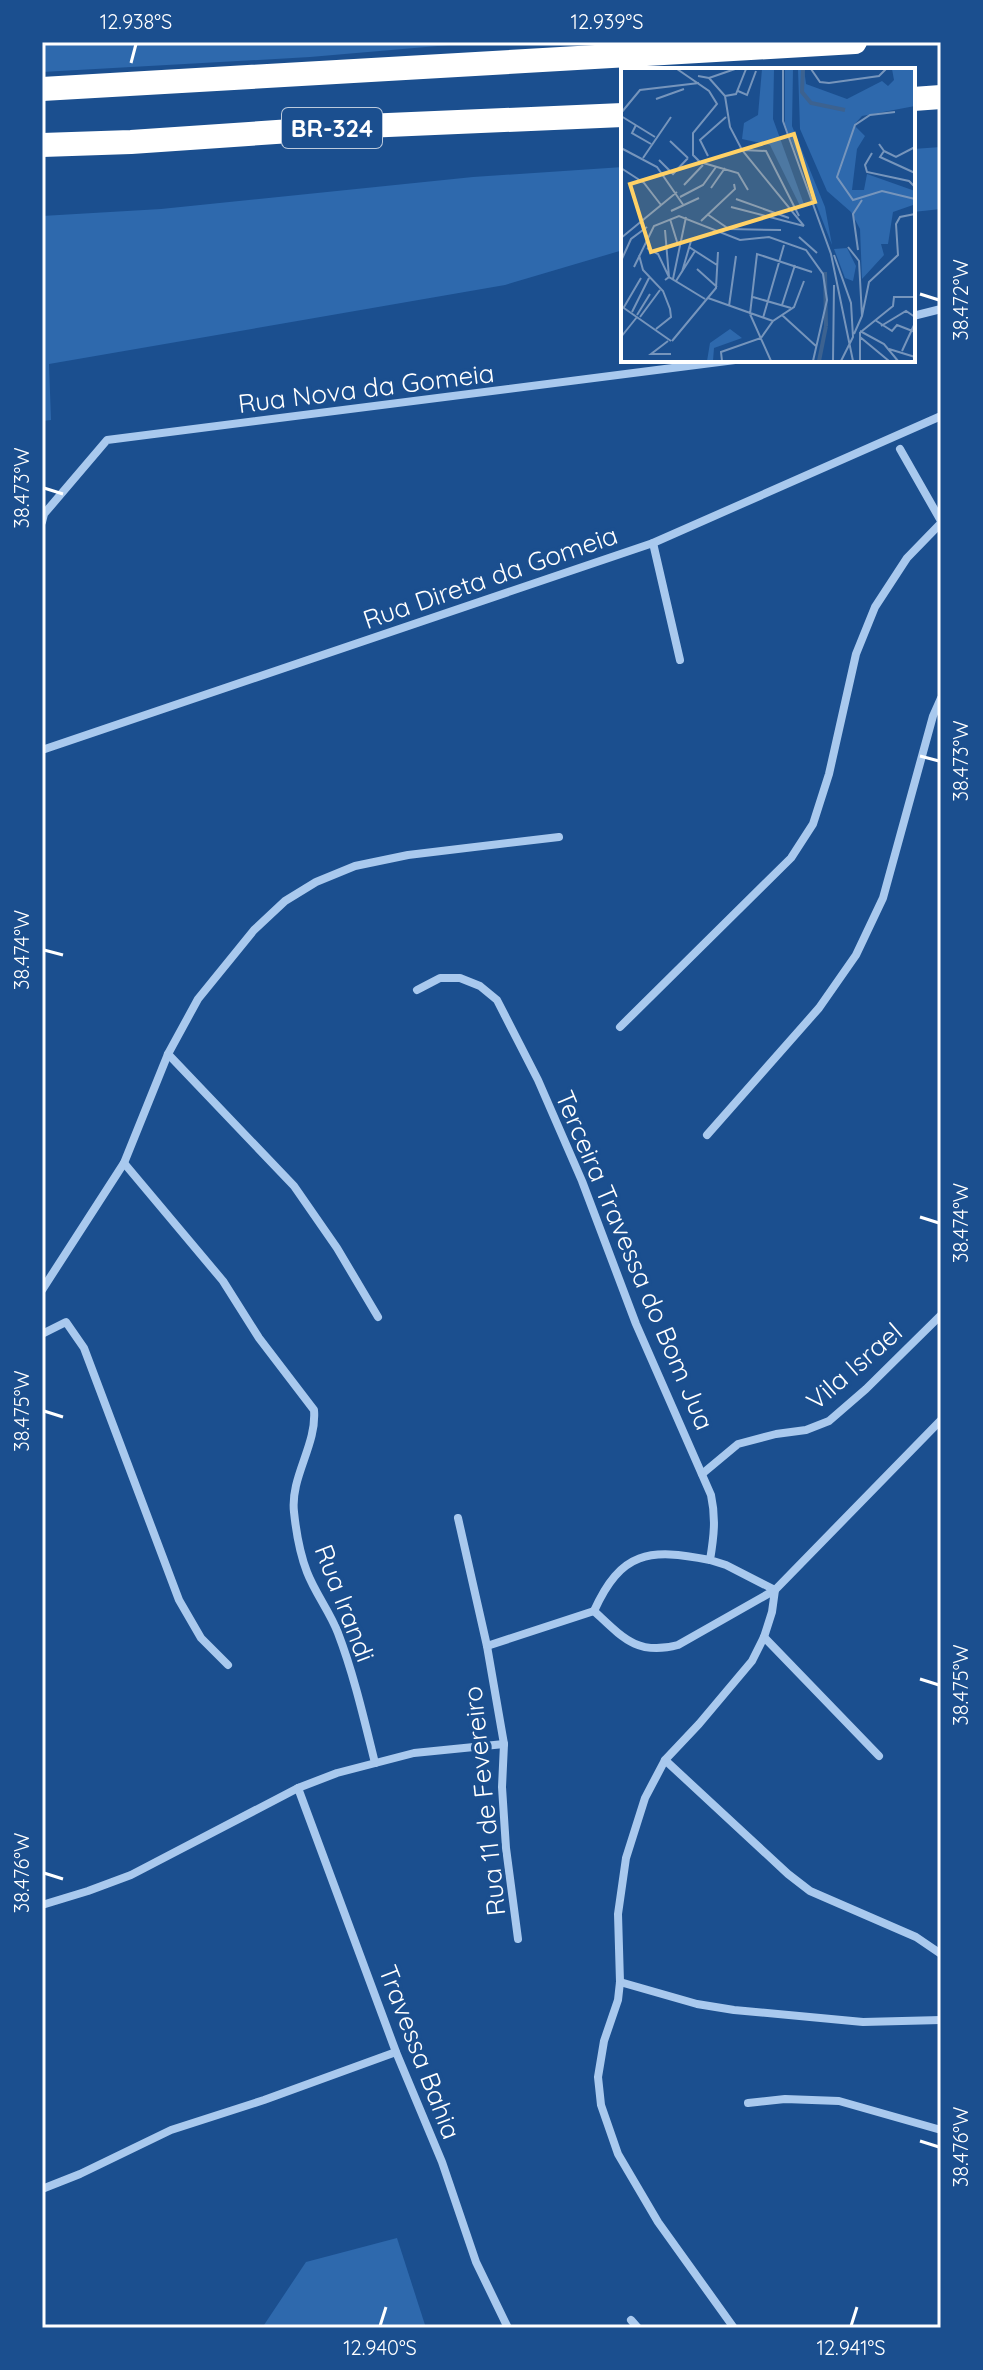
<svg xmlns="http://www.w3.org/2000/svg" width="983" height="2370" viewBox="0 0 983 2370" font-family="Quicksand,sans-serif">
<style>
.green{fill:#2e69ad}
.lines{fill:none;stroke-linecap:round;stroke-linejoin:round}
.street{stroke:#a9c9ee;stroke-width:8}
.highway{stroke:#fff;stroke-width:24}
.ticks{fill:none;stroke:#fff;stroke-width:3}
.labels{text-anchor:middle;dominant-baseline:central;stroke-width:7;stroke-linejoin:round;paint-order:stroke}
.shield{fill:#1b4f8f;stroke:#bbcadd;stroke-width:2}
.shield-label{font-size:24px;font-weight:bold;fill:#fff}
.street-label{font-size:26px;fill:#fff;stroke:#1b4f8f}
.inset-river{fill:none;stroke:#3c6290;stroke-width:4}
.inset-road{fill:none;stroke:#7695bc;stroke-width:2}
.view{fill:#ffd166;fill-opacity:0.15;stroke:#ffd166;stroke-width:4}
.inset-edge{fill:none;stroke:#fff;stroke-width:4}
.neatline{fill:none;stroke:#fff;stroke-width:3}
.ticks-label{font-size:20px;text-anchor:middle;fill:#fff}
</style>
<rect width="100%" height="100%" fill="#1b4f8f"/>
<g class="green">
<path d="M42 42H484L310 57 42 72Z"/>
<path d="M941 147V209L913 212V149Z"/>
<path d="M623 167V250L505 285 49 364 51 420 42 421V216L161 209 473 177Z"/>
<path d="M397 2238 426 2328H262L306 2262Z"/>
</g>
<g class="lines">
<g class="street">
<path d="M913 316 941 309"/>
<path d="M900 449 941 521"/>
<path d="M42 522 44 514 107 440 735 360"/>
<path d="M653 543 680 660"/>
<path d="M42 750 653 543 941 416"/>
<path d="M417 990 440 978H460L480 986 497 1000 538 1080 582 1181 636 1324 711 1495C716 1518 714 1536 710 1560L726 1565 775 1590"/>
<path d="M620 1027 791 858 813 824 829 774 856 654 875 607 907 558 941 523"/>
<path d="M168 1054 294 1186 337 1248 378 1317"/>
<path d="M707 1135 819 1008 856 955 883 898 933 716 941 698"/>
<path d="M124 1163 223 1281 259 1338 314 1410C317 1445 290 1477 294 1512 296 1531 300 1554 307 1572 315 1593 330 1612 338 1633 354 1675 364 1719 375 1763"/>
<path d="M42 1290 124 1163 168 1054 198 999 254 930 285 901 316 882 355 866 408 855 559 837"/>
<path d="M42 1334 66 1322 84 1348 179 1600 201 1638 228 1665"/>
<path d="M702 1474 738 1444 776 1434 806 1430 829 1421 866 1389 941 1315"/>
<path d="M458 1518 487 1646 504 1744 502 1787 506 1848 518 1939"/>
<path d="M594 1611C621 1551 649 1548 710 1560"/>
<path d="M764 1637 879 1756"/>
<path d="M487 1646 594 1611C622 1637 637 1656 678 1645L775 1590 941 1420"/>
<path d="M665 1760 788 1874 810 1891 916 1937 941 1954"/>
<path d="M298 1788 396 2052 442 2162 476 2262 508 2328"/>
<path d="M42 1905 88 1891 131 1875 298 1788 337 1773 414 1753 504 1744"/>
<path d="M620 1982 697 2004 734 2010 863 2022 941 2020"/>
<path d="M748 2103 785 2099 839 2101 941 2130"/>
<path d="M42 2189 80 2174 171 2130 264 2100 396 2052"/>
<path d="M631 2320 638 2328"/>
<path d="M734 2328 658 2222 618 2154 601 2105 598 2077 604 2041 618 2000 620 1982 618 1914 626 1858 645 1798 665 1760 699 1724 752 1661 764 1637 772 1612 775 1590"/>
</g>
<g class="highway">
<path d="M42 89 855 42"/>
<path d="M913 99 941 97"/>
<path d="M42 145 131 142 365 126 623 115"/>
</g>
</g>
<path class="ticks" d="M131 63 136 44M601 63 607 44M920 294 939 300M44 488 63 494M920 756 939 761M44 950 63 955M920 1217 939 1223M44 1411 63 1417M920 1679 939 1685M44 1873 63 1879M920 2141 939 2147M380 2326 386 2307M851 2326 857 2307"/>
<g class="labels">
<rect class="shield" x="282" y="108" width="100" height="40" rx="6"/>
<g class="shield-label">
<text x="332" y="128">BR-324</text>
</g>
<g class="street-label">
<text transform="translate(366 388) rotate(-7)">Rua Nova da Gomeia</text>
<text transform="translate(490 577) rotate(-19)">Rua Direta da Gomeia</text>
<text transform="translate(635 1260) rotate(67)">Terceira Travessa do Bom Jua</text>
<text transform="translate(854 1366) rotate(-41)">Vila Israel</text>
<text transform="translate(345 1603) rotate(69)">Rua Irandi</text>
<text transform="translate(484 1801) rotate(-96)">Rua 11 de Fevereiro</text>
<text transform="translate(420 2052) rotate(69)">Travessa Bahia</text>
</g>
</g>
<g transform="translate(621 68)">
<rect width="294" height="294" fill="#1b4f8f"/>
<path d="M141 1H153L152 51 184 139 180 140 149 77 121 71 123 55 137 47ZM164 1H172L171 58 204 139 211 177 164 56ZM177 1H183L185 16 226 31 261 13 267 18 273 12 271 1H294V38L241 48 233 57 244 68 236 81 231 122H243L246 106 294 123 292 137 272 144 267 176H260L263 187 241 211 239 161 230 144 206 123 179 61ZM226 180 235 198 232 213 224 210 213 181ZM109 261 121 270 93 280 92 293H86L89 275Z" fill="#2e69ad"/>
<path class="inset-river" d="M182 1 181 24 190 35 224 42M204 204 205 258M198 293 205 258"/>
<path class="inset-road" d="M56 1 88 23 96 36 72 65V87L79 94 117 105 127 122M162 1V53L210 186 232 293M190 1 199 14 208 15 258 8 265 1M77 8 88 10 104 28 109 59 121 82 183 158M88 10 114 1M117 23 126 27 135 3M104 28 115 26 125 1M35 31 63 21M274 44 249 47 234 57 216 109 232 132 261 123 294 131M0 45 19 22 78 15M0 48 34 69M15 57 11 65 30 76M49 73 67 90M258 76 263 83 259 89 294 105M0 80 36 99 63 138M122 82 145 83 178 148M263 83 275 89 294 79M251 85 244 97 246 104 288 113 294 119M87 88 79 72 105 49M22 90 50 49M38 92 52 106 67 90M0 100 23 115 40 137M63 117 82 97M90 120 104 100M59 129 82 117 95 99M115 131 168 150M110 139 183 158M50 143 78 130M86 146 108 161 160 162M49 151 57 177M80 153 114 121 113 116M44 162 48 209 44 212M178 169 196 185M0 170 56 124M68 179 96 197M227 179 238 193 241 248 233 266M26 180 37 186 48 209 84 231M237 182 232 146 241 132M18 187 22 202 42 223 49 241 50 249 35 261M213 187 230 235 232 269 220 293M0 193 10 171 26 159M13 199 33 158 58 148 119 172 148 169 185 182 202 206 206 232 192 293M76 201 96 219M61 204 70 173M52 211 65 149M55 213 74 183M132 229 170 240M87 230 152 253M161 237 174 197M0 238 50 273M108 238 115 188M3 239 20 210M11 244 28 210M129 246 136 186 191 204M129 246 150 293M16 247 29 226M161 247 196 279M241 248 248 214 277 187 275 156 279 149 294 146M19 249 39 222M142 250 163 177M254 252 271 263 276 257 294 264M260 258 285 243 294 249M239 263 263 276 277 293M241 263 272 238 273 229H294M239 264V293M0 269 16 249M239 269 268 293M47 273 30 286H50M51 273 95 220 97 184M268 281 294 289M281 283 294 255M101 293 100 284 140 270 152 253 173 239 183 213M212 293 213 217"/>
<path class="view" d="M173 66 194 134 30 184 9 116Z"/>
<rect width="294" height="294" class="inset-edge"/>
</g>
<rect width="983" height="2370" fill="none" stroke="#1b4f8f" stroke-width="88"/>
<rect x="44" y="44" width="895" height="2282" class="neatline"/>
<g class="ticks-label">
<text x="136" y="29">12.938°S</text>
<text x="607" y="29">12.939°S</text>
<text transform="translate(961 300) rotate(-90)" y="7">38.472°W</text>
<text transform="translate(22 488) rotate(-90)" y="7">38.473°W</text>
<text transform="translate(961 761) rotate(-90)" y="7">38.473°W</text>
<text transform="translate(22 950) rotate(-90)" y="7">38.474°W</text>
<text transform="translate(961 1223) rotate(-90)" y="7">38.474°W</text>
<text transform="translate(22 1411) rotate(-90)" y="7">38.475°W</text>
<text transform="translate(961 1685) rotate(-90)" y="7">38.475°W</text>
<text transform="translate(22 1873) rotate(-90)" y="7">38.476°W</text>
<text transform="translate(961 2147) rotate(-90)" y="7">38.476°W</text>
<text x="380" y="2355">12.940°S</text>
<text x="851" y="2355">12.941°S</text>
</g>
</svg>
